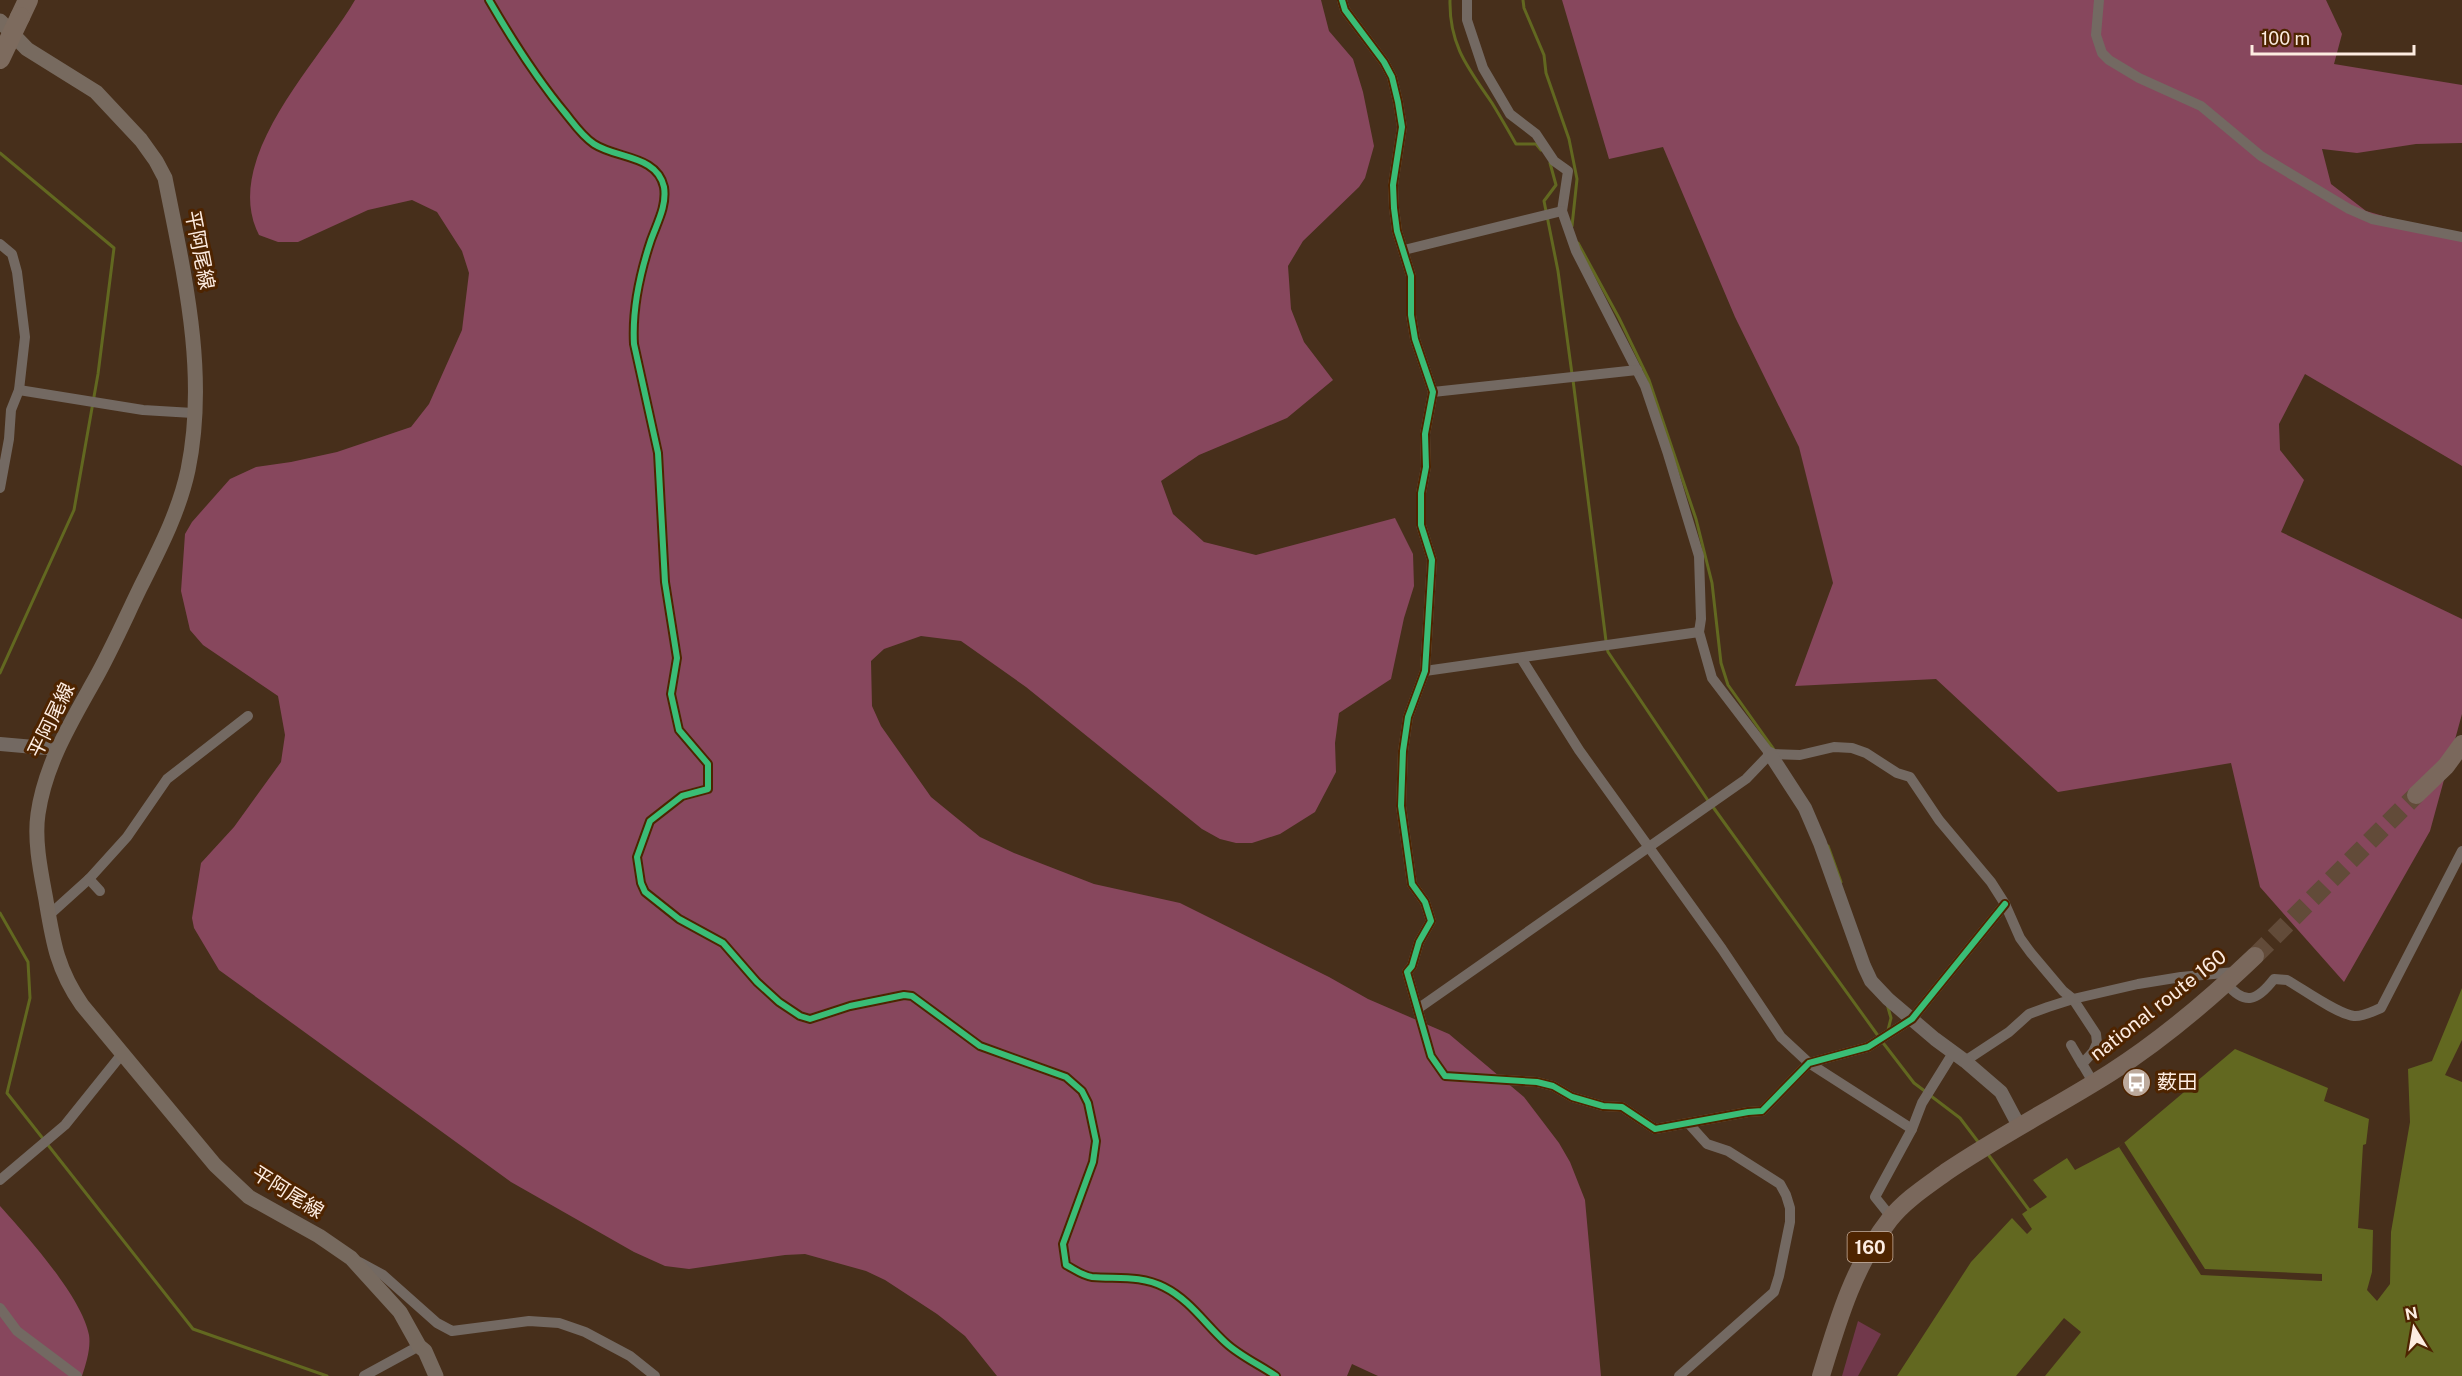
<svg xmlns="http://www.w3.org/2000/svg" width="2462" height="1376" viewBox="0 0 2462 1376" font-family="'Public Sans','Noto Sans JP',sans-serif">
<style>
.green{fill:#71384b}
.forest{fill:#87475d}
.water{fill:#626820}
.pier{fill:#472f1b}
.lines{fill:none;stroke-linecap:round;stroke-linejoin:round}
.stream{stroke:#626820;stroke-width:3}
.trunk-tunnel{stroke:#624b39;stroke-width:18;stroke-dasharray:18 9;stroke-linecap:butt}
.minor{stroke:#736962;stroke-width:10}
.tertiary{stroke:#736962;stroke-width:14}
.secondary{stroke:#776a5f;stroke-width:15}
.trunk{stroke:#7a685c;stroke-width:18}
.motorway{stroke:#7d6b5e;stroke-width:20}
.motorway-bridge{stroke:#7d6b5e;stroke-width:20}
.cycleway-casing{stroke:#4e2400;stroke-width:10}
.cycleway{stroke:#3abd76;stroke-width:6}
.labels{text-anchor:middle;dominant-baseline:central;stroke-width:6;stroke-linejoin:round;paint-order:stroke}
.shield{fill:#4e2400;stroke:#c8b09e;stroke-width:1.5}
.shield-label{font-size:18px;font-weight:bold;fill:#fdece1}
.street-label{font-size:20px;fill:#fdece1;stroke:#4e2400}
.poi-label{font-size:20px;fill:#fdece1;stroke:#4e2400;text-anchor:start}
</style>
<rect width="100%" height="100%" fill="#472f1b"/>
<path class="green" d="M1858 1321 1881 1334 1858 1376H1842Z"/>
<g class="forest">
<path d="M355 0H1321L1329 31 1353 59 1363 92 1374 146 1365 178 1359 187 1303 241 1288 266 1291 309 1304 342 1333 380 1287 418 1199 455 1161 481 1173 514 1204 542 1256 555 1395 518 1413 554 1414 586 1404 618 1391 679 1339 713 1335 743 1336 772 1315 812 1280 834 1252 843H1236L1220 839 1202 829 1026 687 961 641 921 636 884 649 871 661 872 706 881 726 931 797 980 837 1014 853 1094 884 1180 903 1329 977 1368 999 1449 1034 1524 1097 1559 1143 1570 1162 1585 1200 1601 1376H1378L1352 1364 1347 1376H997L965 1336 937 1314 885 1280 866 1271 805 1254 785 1255 689 1269 665 1266 634 1252 511 1182 219 970 194 928 192 918 201 863 234 827 281 762 285 735 278 696 203 645 190 630 181 591 185 534 192 522 230 479 256 467 291 462 337 452 411 427 429 404 462 330 469 273 462 251 437 212 412 200 368 210 298 242H278L259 235C220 159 319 62 355 0Z"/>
<path d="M1562 0H2326L2342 34 2334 64 2462 85V143L2416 144 2357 153 2322 149 2331 184 2366 211 2462 239V466L2305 374 2279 424 2280 450 2304 480 2281 532 2462 619V714L2430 831 2344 982 2260 887 2231 763 2058 792 1936 679 1795 686 1833 583 1799 447 1735 317 1663 147 1609 159Z"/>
<path d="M0 1206C26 1235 82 1297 89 1335 91 1348 86 1364 82 1376H0Z"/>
</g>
<path class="water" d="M2462 988V1376H1897L1971 1262 2012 1218 2027 1234 2032 1229 2022 1214 2047 1197 2033 1180 2067 1158 2075 1170 2119 1147 2235 1049 2328 1088 2324 1101 2369 1119 2366 1144 2363 1145 2358 1228 2373 1230 2372 1272 2367 1290 2377 1301 2390 1284 2391 1232 2410 1122 2408 1069 2432 1061Z"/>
<g class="pier">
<path d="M2462 1040V1082L2445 1075Z"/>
<path d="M2124 1142 2205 1269 2322 1274V1281L2201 1275 2119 1147Z"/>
<path d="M2064 1318 2081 1332 2045 1376H2016Z"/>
</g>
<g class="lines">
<g class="stream">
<path d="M1450 0C1449 45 1468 68 1492 103 1500 116 1508 130 1516 144H1536L1541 150"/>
<path d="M1523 0 1524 8 1544 55 1546 73 1569 139 1577 179 1572 226"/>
<path d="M0 153 114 248 98 374 74 510 0 673"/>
<path d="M1550 163 1556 185 1544 201 1558 271 1572 374"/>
<path d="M1578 243 1619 318 1649 380 1696 519 1712 583 1721 663 1728 685 1775 751"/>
<path d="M1573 380 1606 641"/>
<path d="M1607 648 1608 652 1709 802"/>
<path d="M1713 807 1884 1044 1914 1083 1926 1092"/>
<path d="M1828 846 1841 882"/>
<path d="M0 913 28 962 30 998 7 1093 193 1329 327 1376"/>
<path d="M1887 1004 1891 1018 1888 1030"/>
<path d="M1931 1096 1960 1118 1979 1143"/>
<path d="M1987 1153 2029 1210"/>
</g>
<path class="trunk-tunnel" d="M2255 956 2416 795"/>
<g class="minor">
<path d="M489 0C512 40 536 78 566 114 574 124 582 136 594 144 617 159 657 155 664 187 667 206 657 223 651 240 640 273 632 309 634 344L658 453 665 582 677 658 671 694 679 730 708 764V789L682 796 650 821 637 857 641 883 645 892 679 919 723 943 757 982 779 1002 800 1016 810 1019 850 1006 904 995 912 996 980 1046 1066 1077 1082 1091 1088 1103 1096 1141 1093 1162 1063 1244 1066 1265C1074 1269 1083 1276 1092 1277 1117 1279 1141 1275 1164 1287 1190 1300 1205 1324 1226 1343 1240 1356 1260 1365 1276 1376"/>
<path d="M1342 0 1345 10 1384 62 1392 77 1398 102 1402 127 1393 185 1394 208 1397 231 1411 276V315L1415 339 1433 392 1425 434 1426 467 1421 493V525L1432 560 1425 671 1408 717 1403 751 1401 806 1412 884 1425 902 1431 921 1419 942 1412 966 1407 972 1431 1056 1445 1076 1537 1082 1553 1086 1572 1097 1603 1106 1622 1107 1655 1129 1748 1112 1762 1111 1809 1063 1868 1047 1912 1019 2005 904"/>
<path d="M1467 0V20L1483 68 1510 114 1536 134 1554 161 1568 171 1562 211 1576 251 1645 386 1668 454 1699 556 1701 619 1699 632 1712 678 1770 754"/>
<path d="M2099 0 2096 35 2102 53 2109 60 2139 78 2201 106 2261 156 2349 209 2372 219 2462 237"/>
<path d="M0 244 12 254 17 272 25 337 19 390 11 410 9 439 0 488"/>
<path d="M1404 250 1562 211"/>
<path d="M19 390 143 410 193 413"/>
<path d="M1433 392 1637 370"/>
<path d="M1521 658 1579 750 1722 949 1781 1037 1809 1063 1912 1129"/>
<path d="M1425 671 1699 632"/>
<path d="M89 879 100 891"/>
<path d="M48 916 89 879 127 837 167 779 248 716"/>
<path d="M2226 983C2245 1006 2257 1001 2274 979L2287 980C2303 989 2337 1014 2354 1016 2363 1017 2373 1011 2381 1008L2462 851"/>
<path d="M1419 1008 1746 779 1770 754 1800 755 1834 747 1852 748 1866 753 1897 773 1910 777 1939 820 1991 882 2005 904 2020 938 2031 953 2063 991 2073 999 2096 1034 2097 1043 2093 1052 2082 1064 2071 1045 2093 1082"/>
<path d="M1965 1061 2009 1032 2029 1014 2048 1007 2073 999 2138 984 2181 977 2235 972"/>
<path d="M0 1180 65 1125 122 1054"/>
<path d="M1891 1217 1875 1197 1912 1129 1922 1103 1953 1053"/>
<path d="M359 1262 383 1275 437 1323 452 1331 529 1321 559 1323 585 1332 630 1356 655 1376"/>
<path d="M0 1308 17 1331 77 1376"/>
<path d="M364 1376 419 1346"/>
<path d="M1679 1376 1774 1292 1779 1276 1790 1222V1208L1786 1195 1780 1184 1728 1151 1707 1144 1689 1124"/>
</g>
<g class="tertiary">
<path d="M0 744 57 749"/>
<path d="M1770 754 1805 808 1820 843 1864 966 1871 981 1888 999 1935 1039 1965 1061 2001 1092 2019 1126"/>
</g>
<path class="secondary" d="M0 21 27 49 96 92 141 140 156 161 165 178C184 274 208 373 188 470 179 512 159 550 140 588 125 619 111 651 94 681 70 724 45 765 38 814 34 841 41 873 46 900 53 942 57 969 82 1005L215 1165 249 1197 319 1236 351 1258 400 1312 419 1346 425 1351 436 1376"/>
<g class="trunk">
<path d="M2416 795 2446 766 2462 744"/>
<path d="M1821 1376C1838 1320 1854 1265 1890 1219 1905 1200 1927 1186 1946 1172 1999 1136 2056 1107 2110 1073 2162 1040 2210 999 2255 956"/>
</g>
<path class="motorway" d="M20 17 28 0"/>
<path class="motorway-bridge" d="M0 59 20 17"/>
<defs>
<g id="cycleway">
<path d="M489 0C512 40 536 78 566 114 574 124 582 136 594 144 617 159 657 155 664 187 667 206 657 223 651 240 640 273 632 309 634 344L658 453 665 582 677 658 671 694 679 730 708 764V789L682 796 650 821 637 857 641 883 645 892 679 919 723 943 757 982 779 1002 800 1016 810 1019 850 1006 904 995 912 996 980 1046 1066 1077 1082 1091 1088 1103 1096 1141 1093 1162 1063 1244 1066 1265C1074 1269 1083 1276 1092 1277 1117 1279 1141 1275 1164 1287 1190 1300 1205 1324 1226 1343 1240 1356 1260 1365 1276 1376"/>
<path d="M1342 0 1345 10 1384 62 1392 77 1398 102 1402 127 1393 185 1394 208 1397 231 1411 276V315L1415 339 1433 392 1425 434 1426 467 1421 493V525L1432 560 1425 671 1408 717 1403 751 1401 806 1412 884 1425 902 1431 921 1419 942 1412 966 1407 972 1431 1056 1445 1076 1537 1082 1553 1086 1572 1097 1603 1106 1622 1107 1655 1129 1748 1112 1762 1111 1809 1063 1868 1047 1912 1019 2005 904"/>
</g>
</defs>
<use href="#cycleway" class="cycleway-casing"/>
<use href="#cycleway" class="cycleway"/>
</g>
<defs>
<symbol id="bus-disc" viewBox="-11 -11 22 22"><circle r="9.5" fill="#bdaa9c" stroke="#4e2400"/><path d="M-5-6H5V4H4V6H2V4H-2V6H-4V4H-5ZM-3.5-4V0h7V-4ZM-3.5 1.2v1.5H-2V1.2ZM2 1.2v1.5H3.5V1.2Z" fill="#fff"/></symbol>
</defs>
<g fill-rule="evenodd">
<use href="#bus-disc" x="2120" y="1066" width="33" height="33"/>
</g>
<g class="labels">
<rect class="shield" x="1847.5" y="1232" width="45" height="30" rx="4.5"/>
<g class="shield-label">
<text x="1870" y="1247">160</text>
</g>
<g class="street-label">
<text transform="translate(200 250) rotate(79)">平阿尾線</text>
<text transform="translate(51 720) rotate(-64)">平阿尾線</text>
<text transform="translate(2158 1005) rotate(-38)">national route 160</text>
<text transform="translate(288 1192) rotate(32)">平阿尾線</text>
</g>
<g class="poi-label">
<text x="2157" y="1082">薮田</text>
</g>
</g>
<g transform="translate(2414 1328) rotate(349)" stroke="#4e2400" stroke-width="4.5" paint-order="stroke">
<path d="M0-4.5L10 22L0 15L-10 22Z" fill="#fdece1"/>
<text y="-9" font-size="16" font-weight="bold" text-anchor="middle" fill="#fdece1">N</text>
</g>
<path d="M2252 45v9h162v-9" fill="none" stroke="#fdece1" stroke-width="3"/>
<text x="2261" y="45" font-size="18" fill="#fdece1" stroke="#4e2400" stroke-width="4.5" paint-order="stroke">100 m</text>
</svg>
